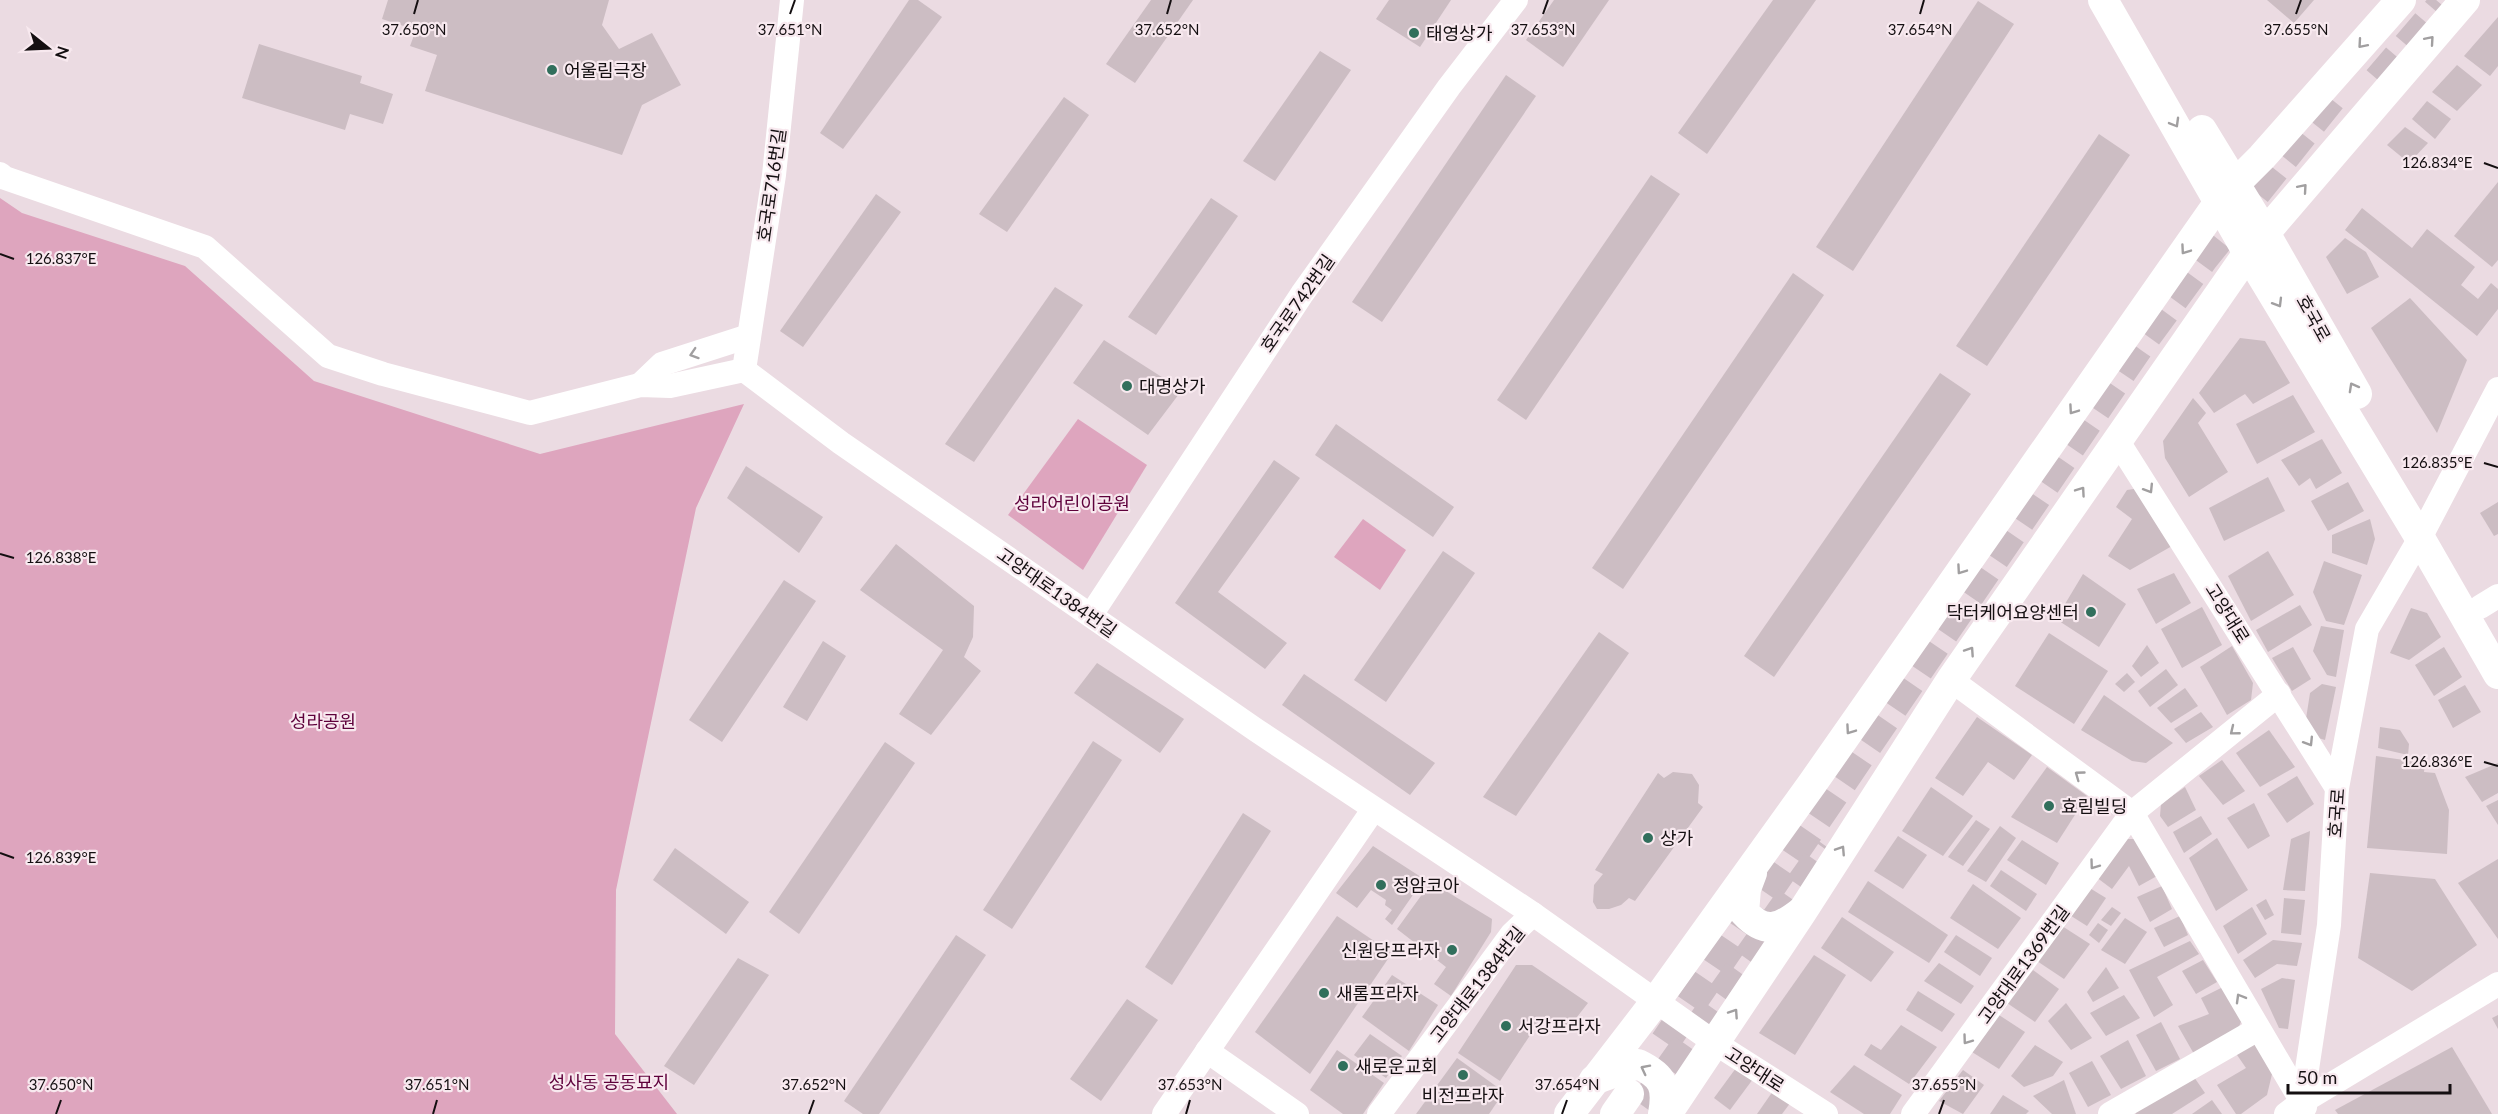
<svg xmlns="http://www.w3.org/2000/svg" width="2498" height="1114" viewBox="0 0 2498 1114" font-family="Lato,'Noto Sans KR',sans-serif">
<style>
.green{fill:#dea5be}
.building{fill:#ccbdc3}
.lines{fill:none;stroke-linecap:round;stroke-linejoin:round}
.major-tunnel{stroke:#cbbcc3;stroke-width:30;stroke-dasharray:30 15;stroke-linecap:butt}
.minor{stroke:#fff;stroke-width:24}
.major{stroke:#fff;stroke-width:30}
.oneway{stroke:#a19fa0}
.ticks{fill:none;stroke:#140f11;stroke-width:2}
.poi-dot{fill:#316f5c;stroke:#f8e9ef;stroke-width:2}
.labels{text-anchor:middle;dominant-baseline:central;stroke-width:4.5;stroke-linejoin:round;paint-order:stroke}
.poi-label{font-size:18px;fill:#140f11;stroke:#f8e9ef;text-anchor:start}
.street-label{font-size:18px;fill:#140f11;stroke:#f8e9ef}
.park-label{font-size:18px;fill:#5e013b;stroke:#f8e9ef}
.ticks-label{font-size:15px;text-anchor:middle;fill:#140f11;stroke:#f8e9ef;stroke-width:4.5;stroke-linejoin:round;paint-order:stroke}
</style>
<rect width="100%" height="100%" fill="#ebdbe2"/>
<g class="green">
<path d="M0 198 22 213 185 266 314 381 540 454 744 404 696 508 616 890 615 1034 677 1114H0Z"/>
<path d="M1078 419 1147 465 1083 570 1008 515Z"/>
<path d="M1363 519 1406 550 1380 590 1334 557Z"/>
</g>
<g class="building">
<path d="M388 0H609L602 25 619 49 652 33 681 85 642 105 622 155 425 91 437 55 410 46 416 30 382 19Z"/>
<path d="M909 0H918L942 17 843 149 820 133Z"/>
<path d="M1151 0H1193L1135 83 1106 64Z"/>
<path d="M1389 0H1451L1420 47 1376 19Z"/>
<path d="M1554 0H1609L1563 67 1526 40Z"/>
<path d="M1773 0H1816L1707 154 1678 133Z"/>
<path d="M2267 0H2314L2294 23Z"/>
<path d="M1978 1 2014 24 1853 271 1816 247Z"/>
<path d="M2498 17V66L2490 76 2464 56Z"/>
<path d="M259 44 362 76 360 83 393 94 383 124 350 114 345 130 242 98Z"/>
<path d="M1320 51 1351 70 1275 181 1243 161Z"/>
<path d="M2457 65 2482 85 2457 111 2432 92Z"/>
<path d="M1506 75 1536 96 1382 322 1352 302Z"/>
<path d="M1064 97 1089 115 1007 232 979 214Z"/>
<path d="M2427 101 2451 119 2435 139 2412 119Z"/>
<path d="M2405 127 2428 143 2409 163 2387 145Z"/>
<path d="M2099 134 2130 155 1987 366 1956 346Z"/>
<path d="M1651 175 1680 194 1526 420 1497 400Z"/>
<path d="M2498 182V260L2492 267 2454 236Z"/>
<path d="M876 194 901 212 803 347 780 331Z"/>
<path d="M1211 198 1238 216 1156 335 1128 317Z"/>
<path d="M2362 208 2412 248 2427 229 2475 267 2461 285 2478 299 2491 283 2498 289V309L2477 336 2345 230Z"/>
<path d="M2345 238 2366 252 2379 277 2347 294 2326 257Z"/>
<path d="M1793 273 1824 295 1623 589 1592 568Z"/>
<path d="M1055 287 1083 305 974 462 945 444Z"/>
<path d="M2410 298 2467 360 2437 433 2371 328Z"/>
<path d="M2240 338 2265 341 2290 383 2253 404 2245 394 2214 413 2199 393Z"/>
<path d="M1104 340 1182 390 1148 435 1073 383Z"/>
<path d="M1940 373 1971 394 1774 677 1744 656Z"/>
<path d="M2293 395 2315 432 2257 464 2236 424Z"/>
<path d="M2193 398 2206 413 2198 423 2228 472 2189 497 2165 458 2163 441Z"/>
<path d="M1336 424 1454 507 1433 537 1315 455Z"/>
<path d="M2322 439 2342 473 2316 489 2310 478 2299 486 2281 460Z"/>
<path d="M1274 460 1300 478 1218 592 1287 643 1265 669 1175 603Z"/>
<path d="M746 466 823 517 799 553 727 498Z"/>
<path d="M2268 477 2285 511 2224 541 2209 508Z"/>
<path d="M2348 482 2364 511 2328 531 2311 501Z"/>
<path d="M2140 488 2172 546 2130 570 2108 556 2132 519 2116 507 2127 490Z"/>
<path d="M2498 502V534L2494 536 2480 513Z"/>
<path d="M2370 519 2375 539 2367 565 2332 553V535Z"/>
<path d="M896 544 974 606 973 637 964 657 981 671 931 735 899 714 943 650 860 590Z"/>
<path d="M1443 551 1475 573 1386 702 1354 680Z"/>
<path d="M2268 551 2294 595 2251 621 2228 576Z"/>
<path d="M2324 561 2362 575 2344 625 2326 621 2313 592Z"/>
<path d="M2174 573 2191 603 2156 624 2137 589Z"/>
<path d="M2083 574 2126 604 2099 647 2056 619Z"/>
<path d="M784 580 816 601 722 742 689 720Z"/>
<path d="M2300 605 2312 625 2268 652 2256 630Z"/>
<path d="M2202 607 2222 645 2182 668 2161 629Z"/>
<path d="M2411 608 2427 613 2441 637 2409 660 2390 653Z"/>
<path d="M2321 626 2344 630 2336 677 2327 675 2313 651Z"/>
<path d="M1599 632 1629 653 1516 816 1483 797Z"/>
<path d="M2049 633 2108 671 2074 724 2015 686Z"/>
<path d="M823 641 846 656 807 721 783 707Z"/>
<path d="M2147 645 2159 663 2141 677 2132 666Z"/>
<path d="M2232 646 2253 683 2251 700 2227 715 2200 667Z"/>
<path d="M2293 647 2311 679 2292 691 2272 658Z"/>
<path d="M2444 647 2462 677 2434 696 2415 665Z"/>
<path d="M1097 663 1184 719 1160 753 1074 693Z"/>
<path d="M2166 669 2178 685 2150 707 2138 691Z"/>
<path d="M2127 673 2135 682 2124 692 2115 684Z"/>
<path d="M1304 674 1435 763 1410 795 1282 705Z"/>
<path d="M2322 684 2336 687 2325 740 2312 736 2305 725 2310 693Z"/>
<path d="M2465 685 2481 712 2453 728 2438 700Z"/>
<path d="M2185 688 2198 706 2171 723 2157 708Z"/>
<path d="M2104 695 2173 743 2146 763 2132 761 2081 730Z"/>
<path d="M2201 712 2213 727 2186 743 2174 729Z"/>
<path d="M1977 717 2032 755 2014 780 1988 762 1963 796 1935 778Z"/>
<path d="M2380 727 2400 730 2409 744 2408 755 2378 748Z"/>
<path d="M2269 730 2295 767 2260 787 2236 753Z"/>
<path d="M1093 741 1122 760 1012 929 983 910Z"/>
<path d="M885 742 915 763 799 934 769 912Z"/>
<path d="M2376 756 2425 763 2424 772 2435 773 2449 810 2447 854 2367 848Z"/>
<path d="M2222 760 2245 791 2223 805 2199 776Z"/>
<path d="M2498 763V793L2482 802 2465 777Z"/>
<path d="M2047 767 2087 796 2057 843 2011 817Z"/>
<path d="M1673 772 1692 774 1699 785 1698 803 1703 807 1635 901 1629 898 1621 905 1609 909H1597L1593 902 1594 885 1603 874 1595 870 1658 773 1664 778Z"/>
<path d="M2297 776 2314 804 2287 823 2267 794Z"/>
<path d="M1931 787 1973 816 1943 856 1902 831Z"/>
<path d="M2185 787 2196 810 2168 827 2160 816 2161 804Z"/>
<path d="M2498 800V825L2486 806Z"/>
<path d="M2254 803 2270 836 2248 849 2227 818Z"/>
<path d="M1243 813 1271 831 1172 985 1145 967Z"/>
<path d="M2201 816 2212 834 2184 853 2173 832Z"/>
<path d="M1976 820 1990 829 1963 866 1948 857Z"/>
<path d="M2000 826 2016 838 1986 882 1967 871Z"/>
<path d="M2310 831 2305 891 2283 890 2291 839Z"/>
<path d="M1898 836 1927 855 1903 889 1874 871Z"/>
<path d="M2217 838 2248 890 2216 911 2189 858Z"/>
<path d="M2123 839H2140L2157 876 2139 886 2129 866 2112 889 2096 877Z"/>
<path d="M2022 840 2059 863 2046 885 2007 860Z"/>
<path d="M1373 846 1424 879 1392 925 1385 919 1392 910 1385 905 1386 900 1371 890 1357 908 1336 893Z"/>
<path d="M675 848 749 902 726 934 653 880Z"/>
<path d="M2498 859V939L2458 883Z"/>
<path d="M2001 870 2037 894 2026 911 1990 886Z"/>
<path d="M2370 873 2435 879 2477 945 2412 991 2358 958Z"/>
<path d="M1868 881 1948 935 1929 963 1848 912Z"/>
<path d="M1431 882 1492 919 1491 932 1451 996 1434 984 1446 967 1397 929Z"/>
<path d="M1973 884 2021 918 1998 949 1950 918Z"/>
<path d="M2162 886 2172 909 2150 922 2137 897Z"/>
<path d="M2088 887 2106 898 2087 926 2068 914Z"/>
<path d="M2284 898 2305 900 2301 935 2281 933Z"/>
<path d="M2266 899 2274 915 2265 920 2256 905Z"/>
<path d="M2112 907 2121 913 2111 926 2101 920Z"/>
<path d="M2252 907 2267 934 2238 954 2223 926Z"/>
<path d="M1337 916 1392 953 1310 1074 1255 1032Z"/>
<path d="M2180 916 2188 935 2164 947 2154 928Z"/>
<path d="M1842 917 1894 952 1871 982 1821 948Z"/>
<path d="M2125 918 2147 932 2125 964 2101 950Z"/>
<path d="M2098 923 2108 930 2099 943 2089 935Z"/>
<path d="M2062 926 2090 944 2064 979 2037 961Z"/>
<path d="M956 935 986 955 879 1114H863L844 1101Z"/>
<path d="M1956 935 1992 958 1980 976 1944 952Z"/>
<path d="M2273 940 2302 943 2297 966 2277 964 2255 978 2243 960Z"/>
<path d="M2190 941 2199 954 2157 977 2173 1005 2154 1017 2129 970Z"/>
<path d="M1814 955 1846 975 1795 1055 1759 1033Z"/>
<path d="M738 958 769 975 694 1085 664 1066Z"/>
<path d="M2203 960 2217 982 2196 994 2182 971Z"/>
<path d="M1939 963 1974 986 1961 1004 1924 981Z"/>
<path d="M1516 965H1532L1588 1003 1566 1031 1549 1018 1540 1020 1500 1081 1458 1053Z"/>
<path d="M2106 967 2119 988 2093 1002 2087 992Z"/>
<path d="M2033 970 2059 989 2035 1022 2007 1003Z"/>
<path d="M1392 975 1438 1005 1409 1051 1362 1017Z"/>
<path d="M2282 978 2295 980 2288 1029 2279 1028 2261 989Z"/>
<path d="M2223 987 2242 1019 2237 1032 2194 1054 2178 1026 2209 1014 2201 998Z"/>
<path d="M1918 991 1955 1014 1942 1032 1906 1010Z"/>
<path d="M2124 995 2140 1018 2106 1036 2090 1013Z"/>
<path d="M1127 999 1158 1020 1101 1101 1070 1079Z"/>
<path d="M2066 1003 2092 1038 2071 1050 2048 1021Z"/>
<path d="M1999 1015 2025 1032 1999 1069 1972 1052Z"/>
<path d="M2498 1015V1029L2492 1018Z"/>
<path d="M2161 1022 2180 1059 2156 1071 2136 1035Z"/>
<path d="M1901 1025 1937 1047 1909 1084 1864 1055 1871 1044 1881 1050Z"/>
<path d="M1370 1034 1402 1056 1386 1078 1354 1055Z"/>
<path d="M2128 1040 2146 1076 2121 1089 2100 1056Z"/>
<path d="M2256 1040 2273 1070 2267 1095 2241 1114H2236L2217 1085 2246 1068 2235 1052Z"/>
<path d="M2035 1045 2063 1062 2053 1076 2024 1087 2011 1076Z"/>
<path d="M2452 1047 2492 1114H2338L2335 1110Z"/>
<path d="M1337 1050 1384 1083 1363 1114H1343L1310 1090Z"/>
<path d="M1457 1058 1504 1092 1489 1114H1416Z"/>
<path d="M2092 1061 2111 1095 2088 1107 2069 1073Z"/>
<path d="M1854 1065 1902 1095 1890 1114H1864L1830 1092Z"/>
<path d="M1736 1068 1753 1079 1730 1110 1714 1098Z"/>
<path d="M1963 1070 1984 1085 1963 1114 1939 1101Z"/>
<path d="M2194 1077 2205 1093 2172 1114H2136L2134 1111Z"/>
<path d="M2064 1080 2076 1114H2052L2033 1096Z"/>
<path d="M1773 1091 1791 1102 1782 1114H1757Z"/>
<path d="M2003 1095 2029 1111 2026 1114H1990Z"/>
<path d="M2212 1100 2222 1114H2192Z"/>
</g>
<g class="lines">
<g class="major-tunnel">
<path d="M2378 80 2442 5"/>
<path d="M1665 1042 2138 348 2203 259 2335 94"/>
<path d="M1643 1106 1827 847"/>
</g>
<g class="minor">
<path d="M0 174 5 178 205 247 328 356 383 374 530 413 640 385 670 386 744 370"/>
<path d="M744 370 841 443 1256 730 1533 914 1715 1043 1826 1114"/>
<path d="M744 370 774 175 792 0"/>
<path d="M640 385 662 364 749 336"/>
<path d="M2117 440 2337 788"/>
<path d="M2480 607 2498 596"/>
<path d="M1091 615 1302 294 1449 87 1516 0"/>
<path d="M1951 680 2132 813 2305 1107"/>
<path d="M1207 1051 1297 1114"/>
<path d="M2302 1102 2329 925 2337 788 2367 629 2420 538 2498 389"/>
<path d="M1164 1114 1373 810"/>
<path d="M1379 1114 1512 934 1533 914"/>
<path d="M1913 1114 2132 813 2279 694"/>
<path d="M2110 1114 2258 1029"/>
<path d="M2286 1114 2302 1102 2498 984"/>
</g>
<g class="major">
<path d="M2103 0 2248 253 2420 538 2498 674"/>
<path d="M2202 130 2265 233 2357 394"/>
<path d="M2234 185 2262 157 2401 0"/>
<path d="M2265 233 2465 0"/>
<path d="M1752 873 1746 889 1744 912C1765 935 1779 929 1801 912"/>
<path d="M1594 1080 1638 1064C1663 1076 1668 1086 1663 1114"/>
<path d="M1569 1114 1656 1001 1812 784 2219 202"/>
<path d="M1615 1114 1629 1094"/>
<path d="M1667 1114 1802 912 1951 680 2248 253"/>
</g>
</g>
<defs><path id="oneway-chevron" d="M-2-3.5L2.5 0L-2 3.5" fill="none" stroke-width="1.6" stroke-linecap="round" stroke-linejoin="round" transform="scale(1.5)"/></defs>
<g class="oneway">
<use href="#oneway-chevron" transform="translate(2430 40) rotate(-49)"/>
<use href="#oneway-chevron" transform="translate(2362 44) rotate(131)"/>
<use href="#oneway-chevron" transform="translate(2175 123) rotate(60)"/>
<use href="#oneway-chevron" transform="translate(2303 188) rotate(-49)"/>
<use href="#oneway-chevron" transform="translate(2185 250) rotate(125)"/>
<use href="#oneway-chevron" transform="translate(2278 303) rotate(59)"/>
<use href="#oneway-chevron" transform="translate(694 354) rotate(162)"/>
<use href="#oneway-chevron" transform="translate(2353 387) rotate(-119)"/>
<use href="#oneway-chevron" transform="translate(2073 410) rotate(125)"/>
<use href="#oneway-chevron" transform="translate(2149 489) rotate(58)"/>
<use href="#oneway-chevron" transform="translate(2081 491) rotate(-55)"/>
<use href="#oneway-chevron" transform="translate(1961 570) rotate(125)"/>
<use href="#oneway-chevron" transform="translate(1970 651) rotate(-56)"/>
<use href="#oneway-chevron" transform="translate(1850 730) rotate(125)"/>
<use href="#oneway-chevron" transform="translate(2234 731) rotate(141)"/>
<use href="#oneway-chevron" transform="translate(2309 742) rotate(58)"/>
<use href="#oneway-chevron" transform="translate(2079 775) rotate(-144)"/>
<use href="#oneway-chevron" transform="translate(1841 850) rotate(-57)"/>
<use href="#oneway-chevron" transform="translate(2094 865) rotate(126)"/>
<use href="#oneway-chevron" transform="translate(2240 998) rotate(-120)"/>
<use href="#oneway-chevron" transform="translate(1734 1013) rotate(-56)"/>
<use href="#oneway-chevron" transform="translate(1967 1040) rotate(126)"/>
<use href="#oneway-chevron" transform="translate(1645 1069) rotate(-153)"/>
</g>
<path class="ticks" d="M414 14 418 0M790 14 795 0M1167 14 1171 0M1543 14 1548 0M1920 14 1924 0M2296 14 2301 0M2484 163 2498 168M0 254 14 259M2484 463 2498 467M0 554 14 558M2484 762 2498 766M0 853 14 858M56 1114 61 1100M433 1114 437 1100M809 1114 814 1100M1186 1114 1190 1100M1562 1114 1567 1100M1939 1114 1944 1100"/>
<g class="poi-dot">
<circle cx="1414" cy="33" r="6"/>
<circle cx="552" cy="70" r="6"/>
<circle cx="1127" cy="386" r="6"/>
<circle cx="2091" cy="612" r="6"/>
<circle cx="2049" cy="806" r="6"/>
<circle cx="1648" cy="838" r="6"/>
<circle cx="1381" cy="885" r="6"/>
<circle cx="1452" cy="950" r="6"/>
<circle cx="1324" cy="993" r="6"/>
<circle cx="1506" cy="1026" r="6"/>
<circle cx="1343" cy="1066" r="6"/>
<circle cx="1463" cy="1075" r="6"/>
</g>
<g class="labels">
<g class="poi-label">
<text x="1426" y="33">태영상가</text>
<text x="564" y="70">어울림극장</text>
<text x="1139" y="386">대명상가</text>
<text x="2079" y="612" text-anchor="end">닥터케어요양센터</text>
<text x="2061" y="806">효림빌딩</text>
<text x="1660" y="838">상가</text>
<text x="1393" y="885">정암코아</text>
<text x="1440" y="950" text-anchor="end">신원당프라자</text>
<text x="1336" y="993">새롬프라자</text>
<text x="1518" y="1026">서강프라자</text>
<text x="1355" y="1066">새로운교회</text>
<text x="1463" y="1095" text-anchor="middle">비전프라자</text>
</g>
<g class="street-label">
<text transform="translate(771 185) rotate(-82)">호국로716번길</text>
<text transform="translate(1297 303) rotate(-55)">호국로742번길</text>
<text transform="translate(2314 318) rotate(61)">호국로</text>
<text transform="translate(1057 592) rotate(35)">고양대로1384번길</text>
<text transform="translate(2228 613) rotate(58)">고양대로</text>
<text transform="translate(2336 813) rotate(-86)">호국로</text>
<text transform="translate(2023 964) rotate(-54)">고양대로1369번길</text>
<text transform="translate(1477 984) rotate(-52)">고양대로1384번길</text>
<text transform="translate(1755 1069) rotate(33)">고양대로</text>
</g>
<g class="park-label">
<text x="1072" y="503">성라어린이공원</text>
<text x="323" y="721">성라공원</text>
<text x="609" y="1082">성사동 공동묘지</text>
</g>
</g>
<g class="ticks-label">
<text x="414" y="35">37.650°N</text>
<text x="790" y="35">37.651°N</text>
<text x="1167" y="35">37.652°N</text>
<text x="1543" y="35">37.653°N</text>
<text x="1920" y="35">37.654°N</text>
<text x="2296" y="35">37.655°N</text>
<text x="2437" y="168">126.834°E</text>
<text x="61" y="264">126.837°E</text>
<text x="2437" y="468">126.835°E</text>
<text x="61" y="563">126.838°E</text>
<text x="2437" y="767">126.836°E</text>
<text x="61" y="863">126.839°E</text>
<text x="61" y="1090">37.650°N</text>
<text x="437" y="1090">37.651°N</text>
<text x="814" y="1090">37.652°N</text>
<text x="1190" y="1090">37.653°N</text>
<text x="1567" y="1090">37.654°N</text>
<text x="1944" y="1090">37.655°N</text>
</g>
<g transform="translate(48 48) rotate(108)" stroke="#f8e9ef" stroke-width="4.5" paint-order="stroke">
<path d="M0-4.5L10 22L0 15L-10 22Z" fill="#140f11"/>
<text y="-9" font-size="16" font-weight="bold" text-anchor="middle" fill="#140f11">N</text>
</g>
<path d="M2288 1084v9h162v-9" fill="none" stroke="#140f11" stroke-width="3"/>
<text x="2297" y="1084" font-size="18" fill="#140f11" stroke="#f8e9ef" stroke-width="4.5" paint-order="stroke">50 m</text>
</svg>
